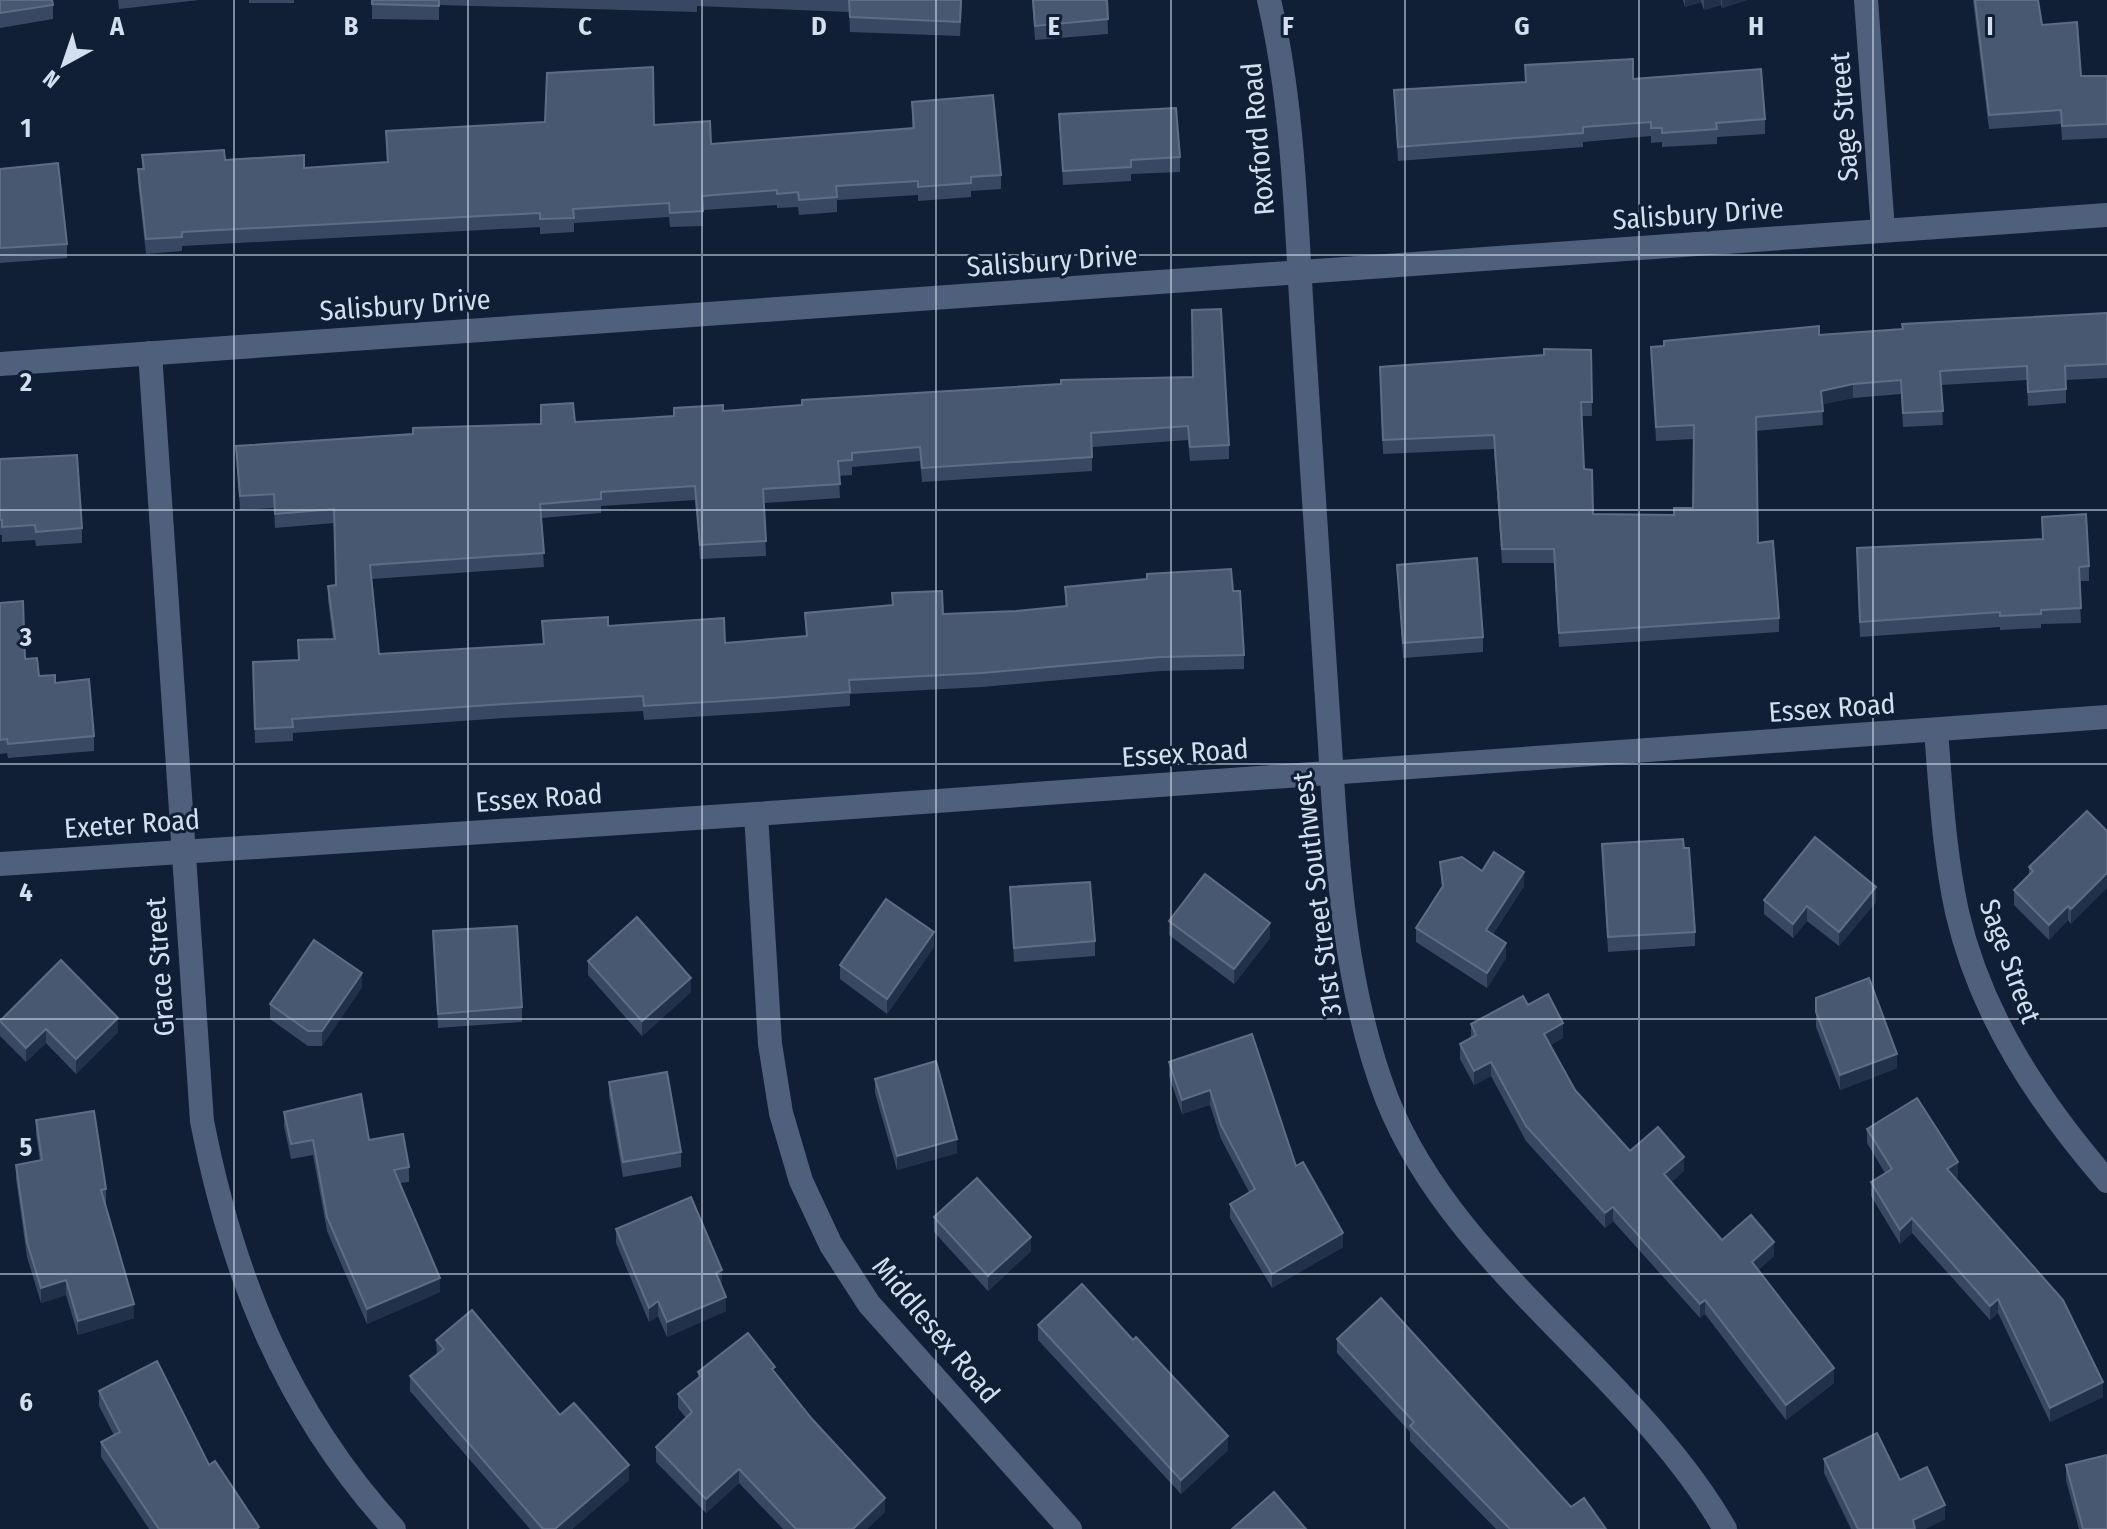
<svg xmlns="http://www.w3.org/2000/svg" width="2107" height="1529" viewBox="0 0 2107 1529" font-family="'Fira Sans Condensed',sans-serif">
<style>
.lines{fill:none;stroke-linecap:round;stroke-linejoin:round}
.street{stroke:#4e607b;stroke-width:24}
.wall{fill:#394862}
.shaded-wall{fill:#21314a}
.building{fill:#495871;stroke:#5f6d84;stroke-width:2}
.grid{fill:none;stroke:#d3deee;stroke-width:2;stroke-opacity:0.55}
.labels{text-anchor:middle;dominant-baseline:central;stroke-width:6;stroke-linejoin:round;paint-order:stroke}
.street-label{font-size:28px;fill:#d3deee;stroke:#101f36}
.grid-label{font-size:26px;text-anchor:middle;font-weight:bold;fill:#d3deee;stroke:#101f36;stroke-width:6;stroke-linejoin:round;paint-order:stroke}
</style>
<rect width="100%" height="100%" fill="#101f36"/>
<g class="lines">
<g class="street">
<path d="M1269 0C1294 107 1296 222 1303 331 1311 464 1320 597 1329 730 1337 854 1342 982 1387 1099 1454 1268 1635 1372 1725 1529"/>
<path d="M1866 0 1883 230"/>
<path d="M150 353 202 1121C232 1275 286 1411 394 1529"/>
<path d="M0 364 2107 215"/>
<path d="M1936 731C1941 792 1944 852 1957 912 1981 1016 2039 1102 2107 1181"/>
<path d="M756 814 770 1044 781 1113 801 1181 831 1245 869 1304 1070 1529"/>
<path d="M0 864 756 814 2107 717"/>
</g>
</g>
<g class="wall">
<path d="M0 0 53 5V19L0 28Z"/>
<path d="M118 0H199L119 9Z"/>
<rect x="249" y="0" width="45" height="3"/>
<path d="M372 0H962L960 36 850 32 849 12 697 6V12L439 5V20L372 19Z"/>
<path d="M1032 0H1107L1108 34 1035 40Z"/>
<path d="M1683 0H1747L1722 8 1721 5 1704 10 1701 2 1685 7Z"/>
<path d="M1973 0H2038L2042 25 2081 76H2107V138L2062 140 2061 124 1989 129Z"/>
<path d="M1525 65 1633 79 1765 119V134L1717 137V144L1662 147V142L1651 143V136L1583 142V147L1398 161 1394 90 1525 82Z"/>
<path d="M912 102 1001 175V189L971 191V197L918 201V195L837 200V212L799 215 798 207 777 208V205L703 210V226L670 227 669 217 574 223V232L540 234V227L182 246V251L146 254 138 183V169H142V155L225 160 304 168 387 162 386 131 654 125 711 144 912 128Z"/>
<path d="M1059 114 1180 157V172L1131 174V181L1063 185Z"/>
<path d="M0 169 67 244V258L0 263Z"/>
<path d="M2107 313V378L2066 380V403L2028 406 2027 380 1941 385 1943 425 1903 427 1901 394 1853 398 1822 404 1823 425 1756 431 1758 543 1779 618V632L1559 647 1554 563H1502L1494 449 1383 454 1380 381 1544 355 1591 350 1592 416H1581L1584 469 1593 514 1674 515 1693 508 1694 439 1656 441 1651 347 1902 329Z"/>
<path d="M1193 377 1229 445V459L1190 461 1188 440 1092 447V471L922 482 920 461 852 467V475L839 476 840 498 764 503 766 556 700 559 695 500 601 506V513L541 518 544 567 372 579 379 654 543 644 542 621 608 626 725 643 806 636 805 613 892 605V593L943 614 1016 611 1065 606V587L1233 591 1244 655V669L1160 671 982 687 850 694V706L771 712 644 720 643 711 504 718 293 733V741L255 743 253 676 298 660 333 639 328 600V586L336 585 334 523 275 528 274 508 240 510 236 446 413 434 541 424V405L575 422 674 416 723 411Z"/>
<path d="M0 459 82 528V543L36 546 35 540 2 542V535H0Z"/>
<path d="M2042 517 2089 566V581H2079L2081 623 2041 624V628L2000 630V627L1860 637 1857 562 2042 539Z"/>
<path d="M1397 565 1483 637V652L1403 658Z"/>
<path d="M0 603 25 659 39 676 55 683 94 736V751L8 758 7 753 0 754Z"/>
<path d="M2087 811 2071 924 2068 920 2049 940 2014 905V890L2029 875V867Z"/>
<path d="M1602 844 1695 932V946L1608 952Z"/>
<path d="M1440 862 1482 871 1524 886 1493 934 1506 958 1487 988 1416 942V928L1442 888Z"/>
<path d="M1010 887 1095 941V956L1014 962Z"/>
<path d="M1764 900 1876 902 1839 946 1807 921 1793 938 1764 914Z"/>
<path d="M1169 921 1270 938 1234 984 1169 935Z"/>
<path d="M433 931 522 1007V1022L438 1028Z"/>
<path d="M934 947 887 1014 840 979V965Z"/>
<path d="M588 961 691 992 642 1036 588 975Z"/>
<path d="M362 987 322 1046H308L270 1019V1004Z"/>
<path d="M1816 998 1897 1068 1840 1090 1816 1027Z"/>
<path d="M1528 1005 1563 1038 1550 1045 1575 1090 1630 1151 1684 1171 1671 1182 1722 1240 1774 1256 1758 1270 1834 1383 1786 1420 1705 1314 1700 1318 1613 1221 1605 1228 1526 1141 1491 1076 1474 1085 1460 1059V1044L1471 1038V1024Z"/>
<path d="M0 1020 118 1032 76 1074 46 1043 26 1062 0 1036Z"/>
<path d="M1252 1034 1296 1166 1343 1247 1272 1288 1230 1218V1204L1249 1192 1221 1139 1210 1105 1182 1114 1169 1076V1062Z"/>
<path d="M875 1079 957 1153 897 1170 875 1093Z"/>
<path d="M609 1082 681 1152V1167L623 1177 609 1096Z"/>
<path d="M284 1112 369 1140 409 1167V1182L400 1183 440 1292 367 1324 327 1231 313 1155 291 1159 284 1126Z"/>
<path d="M36 1120 106 1189V1204H105L134 1318 78 1335 66 1295 41 1303 27 1257 16 1179V1165L40 1161 36 1134Z"/>
<path d="M1867 1129 1958 1177 1956 1178 2103 1397 2050 1422 1998 1313 1990 1320 1912 1233 1900 1244 1871 1196V1182L1885 1173 1867 1143Z"/>
<path d="M934 1217 1031 1251 988 1291 934 1232Z"/>
<path d="M616 1229 722 1285 721 1286 726 1311 667 1337 658 1316 649 1322 616 1243Z"/>
<path d="M1038 1325 1228 1450 1181 1494 1038 1340Z"/>
<path d="M1337 1339 1571 1507 1606 1529H1496L1410 1441V1432L1337 1353Z"/>
<path d="M436 1340 560 1415 629 1480 572 1529H530L410 1391V1376L437 1355Z"/>
<path d="M698 1372H775L885 1512 867 1529H783L739 1483 706 1513 656 1462V1447L686 1418 678 1408V1394L698 1379Z"/>
<path d="M99 1391 209 1465 259 1529H149L101 1457V1442L114 1435 99 1406Z"/>
<path d="M1824 1459 1900 1480 1945 1519 1925 1529H1851L1824 1473Z"/>
<path d="M2066 1465 2107 1529H2079L2066 1480Z"/>
</g>
<g class="shaded-wall">
<path d="M1685 0H1701V2L1685 7Z"/>
<path d="M1704 0H1721V5L1704 10Z"/>
<path d="M1722 0H1747L1722 8Z"/>
<path d="M1853 384V398L1821 405V391Z"/>
<path d="M1524 872V886L1486 944V930Z"/>
<path d="M2107 873V888L2071 924V909Z"/>
<path d="M1876 887V902L1839 946V932Z"/>
<path d="M1807 906V921L1793 938V924Z"/>
<path d="M2068 906V920L2049 940V925Z"/>
<path d="M1270 923V938L1234 984V969Z"/>
<path d="M934 932V947L887 1014V999Z"/>
<path d="M1506 943V958L1487 988V973Z"/>
<path d="M362 973V987L322 1046V1031Z"/>
<path d="M691 978V992L642 1036V1021Z"/>
<path d="M118 1018V1032L76 1074V1059Z"/>
<path d="M1563 1023V1038L1544 1048V1034Z"/>
<path d="M46 1029V1043L26 1062V1048Z"/>
<path d="M1897 1054V1068L1840 1090V1075Z"/>
<path d="M1491 1062V1076L1474 1085V1071Z"/>
<path d="M1210 1090V1105L1182 1114V1100Z"/>
<path d="M957 1139V1153L897 1170V1156Z"/>
<path d="M1684 1157V1171L1664 1189V1174Z"/>
<path d="M1958 1162V1177L1947 1183V1169Z"/>
<path d="M1613 1207V1221L1605 1228V1213Z"/>
<path d="M1912 1218V1233L1900 1244V1230Z"/>
<path d="M1343 1233V1247L1272 1288V1274Z"/>
<path d="M1031 1237V1251L988 1291V1276Z"/>
<path d="M1774 1242V1256L1752 1276V1262Z"/>
<path d="M722 1270V1285L716 1288V1273Z"/>
<path d="M440 1278V1292L367 1324V1309Z"/>
<path d="M66 1280V1295L41 1303V1288Z"/>
<path d="M726 1297V1311L667 1337V1322Z"/>
<path d="M1998 1299V1313L1990 1320V1306Z"/>
<path d="M1705 1300V1314L1700 1318V1304Z"/>
<path d="M658 1301V1316L649 1322V1308Z"/>
<path d="M134 1304V1318L78 1335V1321Z"/>
<path d="M1834 1368V1383L1786 1420V1405Z"/>
<path d="M2103 1382V1397L2050 1422V1408Z"/>
<path d="M1228 1436V1450L1181 1494V1480Z"/>
<path d="M629 1465V1480L572 1529H555Z"/>
<path d="M739 1469V1483L706 1513V1499Z"/>
<path d="M885 1498V1512L867 1529H853Z"/>
<path d="M1945 1505V1519L1925 1529H1913V1520Z"/>
</g>
<g class="building">
<path d="M0 0H52L53 5 0 13Z"/>
<path d="M372 0H439V6L372 4Z"/>
<path d="M849 0H961L960 22 850 17Z"/>
<path d="M1033 0H1107L1108 19 1035 26Z"/>
<path d="M1975 0H2038L2042 25 2077 22 2081 76H2107V124L2062 126 2061 110 1989 115Z"/>
<path d="M1633 59V79L1761 69 1765 119 1716 123 1717 129 1662 133V128H1651V122L1583 127V133L1398 147 1394 90 1526 82 1525 65Z"/>
<path d="M653 67 654 125 710 121 711 144 914 128 912 102 993 95 1001 175 971 177V183L918 187V181L836 186 837 197 799 200 798 192 777 194V190L702 196 703 211 670 213 669 203 573 209 574 218 540 219V213L182 232V237L146 239 138 169H144L142 155 224 150 225 160 304 155V168L388 162 386 131 545 122 547 73Z"/>
<path d="M1176 108 1180 157 1131 160V167L1063 171 1059 114Z"/>
<path d="M58 163 67 244 0 248V169Z"/>
<path d="M1221 309 1229 445 1190 447 1188 426 1091 433 1092 457 922 468 920 447 852 453V460L838 461 840 484 763 489 766 541 700 545 695 486 601 492V499L540 504 544 553 370 565 379 654 544 644 542 621 608 617V626L724 618 725 643 807 636 805 613 893 605 892 593 942 591 943 614 1016 611 1067 606 1065 587 1147 579V574L1231 569 1233 591H1240L1244 655 1160 657 982 673 849 680 850 692 771 698 644 706 643 696 504 704 292 719 293 727 255 729 253 662 299 660 298 640 335 639 328 586 336 585 334 509 275 514 274 494 240 496 236 446 413 434V428L541 424V405L573 403 575 422 628 419 674 416V408L723 405V411L802 405V400L1061 384V380L1193 377 1192 310Z"/>
<path d="M2107 313V364L2065 366 2066 389 2028 392 2027 366 1940 371 1943 411 1903 413 1901 380 1853 384 1821 391 1823 411 1756 417 1758 543 1773 541 1779 618 1559 633 1554 549H1502L1494 435 1383 440 1380 367 1544 355V349L1591 350 1592 402H1581L1584 469 1592 470 1593 514 1674 515V508H1693L1694 425 1656 427 1651 347 1664 346V341L1819 326V335L1903 329 1902 324Z"/>
<path d="M77 455 82 528 36 532 35 525 2 527V520H0V459Z"/>
<path d="M2086 514 2089 566 2079 567 2081 608 2041 610V614L2000 616V612L1860 622 1857 548 2043 539 2042 517Z"/>
<path d="M1477 558 1483 637 1403 643 1397 565Z"/>
<path d="M23 601 25 659 37 658 39 676 55 675V683L89 679 94 736 8 744 7 739 0 740V603Z"/>
<path d="M2087 811 2107 831V873L2071 909 2068 906 2049 925 2014 890 2033 871 2029 867Z"/>
<path d="M1815 837 1876 887 1839 932 1807 906 1793 924 1764 900Z"/>
<path d="M1683 839 1684 848H1689L1695 932 1608 937 1602 844Z"/>
<path d="M1494 852 1524 872 1486 930 1506 943 1487 973 1416 928 1443 886 1440 862 1462 857 1482 871Z"/>
<path d="M1205 874 1270 923 1234 969 1169 921Z"/>
<path d="M1090 882 1095 941 1014 948 1010 887Z"/>
<path d="M886 899 934 932 887 999 840 965Z"/>
<path d="M637 917 691 978 642 1021 588 961Z"/>
<path d="M517 926 522 1007 438 1014 433 931Z"/>
<path d="M314 940 362 973 322 1031H308L270 1004Z"/>
<path d="M61 960 118 1018 76 1059 46 1029 26 1048 0 1021Z"/>
<path d="M1869 978 1897 1054 1840 1075 1816 1012V998Z"/>
<path d="M1548 994 1563 1023 1544 1034 1575 1090 1630 1151 1658 1127 1684 1157 1664 1174 1722 1240 1751 1215 1774 1242 1752 1262 1834 1368 1786 1405 1705 1300 1700 1304 1613 1207 1605 1213 1526 1126 1491 1062 1474 1071 1460 1044 1476 1035 1471 1024 1523 996 1528 1005Z"/>
<path d="M1252 1034 1296 1166 1303 1162 1343 1233 1272 1274 1230 1204 1255 1189 1221 1125 1210 1090 1182 1100 1169 1062Z"/>
<path d="M936 1061 957 1139 897 1156 875 1079Z"/>
<path d="M667 1072 681 1152 623 1162 609 1082Z"/>
<path d="M361 1094 369 1140 403 1134 409 1167 394 1170 440 1278 367 1309 327 1217 313 1140 291 1144 284 1112Z"/>
<path d="M1917 1098 1958 1162 1947 1169 2063 1300 2103 1382 2050 1408 1998 1299 1990 1306 1912 1218 1900 1230 1871 1182 1892 1169 1867 1129Z"/>
<path d="M94 1111 106 1189 101 1190 134 1304 78 1321 66 1280 41 1288 27 1242 16 1165 42 1160 36 1120Z"/>
<path d="M977 1178 1031 1237 988 1276 934 1217Z"/>
<path d="M691 1197 722 1270 716 1273 726 1297 667 1322 658 1301 649 1308 616 1229Z"/>
<path d="M1082 1284 1133 1340 1136 1337 1228 1436 1181 1480 1038 1325Z"/>
<path d="M1381 1298 1571 1507 1584 1498 1606 1529H1510L1410 1426 1414 1422 1337 1339Z"/>
<path d="M472 1310 560 1415 574 1403 629 1465 555 1529H543L410 1376 444 1349 436 1340Z"/>
<path d="M748 1333 775 1367 772 1369 812 1419 885 1498 853 1529H796L739 1469 706 1499 656 1447 692 1412 678 1394 701 1376 698 1372Z"/>
<path d="M157 1361 209 1465 215 1461 259 1527 257 1529H159L101 1442 120 1432 99 1391Z"/>
<path d="M1877 1433 1900 1480 1927 1467 1945 1505 1913 1520 1915 1529H1858L1824 1459Z"/>
<path d="M2107 1455V1529H2083L2066 1465Z"/>
<path d="M1274 1492 1306 1529H1232Z"/>
</g>
<path class="grid" d="M234 0V1529M468 0V1529M702 0V1529M936 0V1529M1171 0V1529M1405 0V1529M1639 0V1529M1873 0V1529M0 255H2107M0 510H2107M0 764H2107M0 1019H2107M0 1274H2107"/>
<g class="labels">
<g class="street-label">
<text transform="translate(1844 117) rotate(-94)">Sage Street</text>
<text transform="translate(1258 139) rotate(-95)">Roxford Road</text>
<text transform="translate(1698 214) rotate(-4)">Salisbury Drive</text>
<text transform="translate(1052 261) rotate(-4)">Salisbury Drive</text>
<text transform="translate(405 305) rotate(-4)">Salisbury Drive</text>
<text transform="translate(1832 708) rotate(-4)">Essex Road</text>
<text transform="translate(1185 753) rotate(-4)">Essex Road</text>
<text transform="translate(539 798) rotate(-4)">Essex Road</text>
<text transform="translate(132 824) rotate(-4)">Exeter Road</text>
<text transform="translate(1317 894) rotate(-97)">31st Street Southwest</text>
<text transform="translate(2010 961) rotate(70)">Sage Street</text>
<text transform="translate(160 967) rotate(-94)">Grace Street</text>
<text transform="translate(936 1330) rotate(50)">Middlesex Road</text>
</g>
</g>
<g class="grid-label">
<text x="117" y="35">A</text>
<text x="351" y="35">B</text>
<text x="585" y="35">C</text>
<text x="819" y="35">D</text>
<text x="1054" y="35">E</text>
<text x="1288" y="35">F</text>
<text x="1522" y="35">G</text>
<text x="1756" y="35">H</text>
<text x="1990" y="35">I</text>
<text x="26" y="137">1</text>
<text x="26" y="391">2</text>
<text x="26" y="646">3</text>
<text x="26" y="901">4</text>
<text x="26" y="1156">5</text>
<text x="26" y="1411">6</text>
</g>
<g transform="translate(64 64) rotate(220)" stroke="#101f36" stroke-width="6" paint-order="stroke">
<path d="M0-6L14 30L0 20L-14 30Z" fill="#d3deee"/>
<text y="-12" font-size="22" font-weight="bold" text-anchor="middle" fill="#d3deee">N</text>
</g>
</svg>
